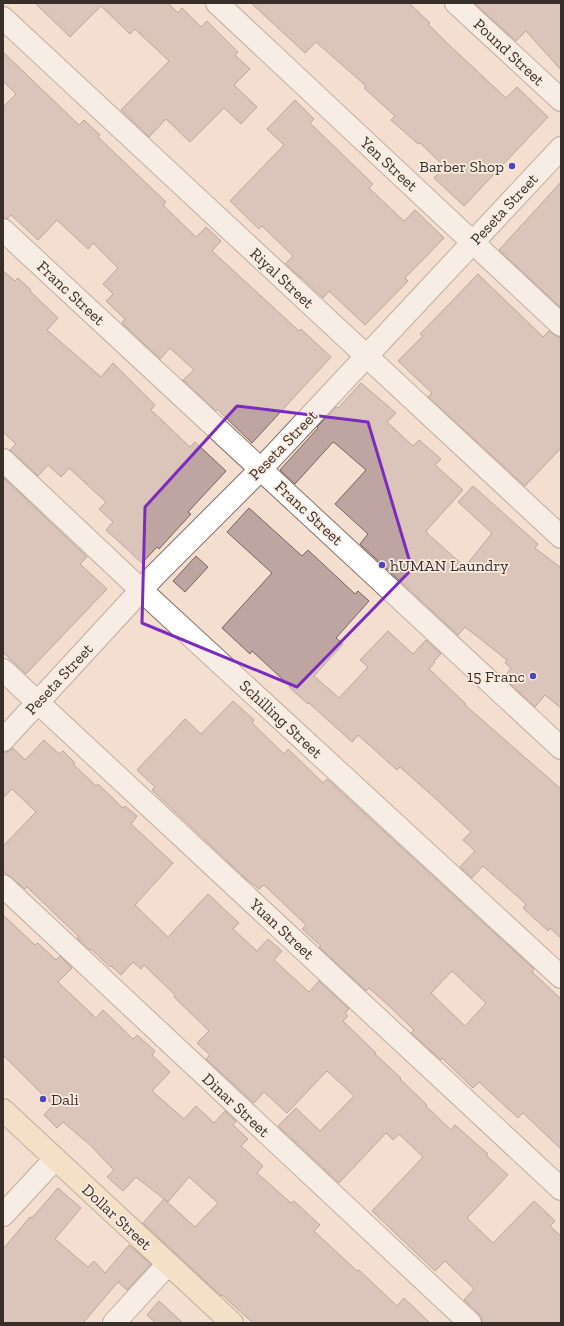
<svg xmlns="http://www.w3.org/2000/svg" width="564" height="1326" viewBox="0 0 564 1326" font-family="'Zilla Slab',serif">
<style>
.building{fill:#bea5a1;stroke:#79635f;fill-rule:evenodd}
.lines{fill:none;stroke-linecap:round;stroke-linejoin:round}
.street-casing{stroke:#837064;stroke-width:24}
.secondary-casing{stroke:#837064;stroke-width:24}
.street{stroke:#fff;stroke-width:22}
.secondary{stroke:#f4e3bb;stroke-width:22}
.marked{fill:none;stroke:#7b2cbf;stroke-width:3;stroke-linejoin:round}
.poi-dot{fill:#4c46bc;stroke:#fdece1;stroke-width:1.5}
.labels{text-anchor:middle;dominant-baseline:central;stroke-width:3.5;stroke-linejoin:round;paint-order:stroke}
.street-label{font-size:16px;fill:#382f2a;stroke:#fdece1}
.poi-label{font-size:16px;fill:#382f2a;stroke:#fdece1;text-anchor:end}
</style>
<rect width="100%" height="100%" fill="#f3ded0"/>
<g class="building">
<path d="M35 3H168L178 13 182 8 201 27 207 21 238 52 235 55 250 69 234 85 257 107 241 124 224 108 190 142 166 119 149 137 121 110 169 61 135 29 130 34 101 6 70 37Z"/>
<path d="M251 3H409L430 23 428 24 448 44 506 98 517 87 548 117 464 206 434 178 445 167 420 143 418 144 391 120 395 116 364 88 366 86 316 42 305 53Z"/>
<path d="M474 3H561V70L526 31 516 41Z"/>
<path d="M3 52 79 125 84 120 100 135 98 137 166 202 163 205 196 237 206 227 221 241 212 251 299 331 301 329 331 357 252 443 217 409 216 411 183 380 194 370 170 348 160 359 122 323 125 319 106 301 113 294 103 284 118 268 93 243 88 249 57 220 38 240 11 215 7 219 3 218V107L16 94 3 81Z"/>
<path d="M295 100 314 119 310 123 373 184 369 188 404 221 415 210 444 238 405 278 408 281 365 325 329 291 323 298 301 277V278L285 264 293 256 262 226 259 229 230 201 284 145 267 129Z"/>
<path d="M561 182V308L499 250Z"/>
<path d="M3 271 15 281 18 278 31 290 30 291 58 318 47 330 101 377 113 363 155 405 151 410 190 447 195 442 226 471 188 512 191 514 159 549 157 547 142 563 106 530 113 522 99 509 106 502 69 468 61 477 48 465 38 476 10 450 16 444 3 432Z"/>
<path d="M478 274 543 337 549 331 558 337H561V448L525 486 428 397 432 393 398 361 423 336 420 334Z"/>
<path d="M361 383 396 413 387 422 413 446 419 440 441 459 435 465 463 490 426 531 428 534 465 567 492 533 458 502 473 486 538 544 535 548 561 568V708L545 695 535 707 504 678 511 668 505 663 507 660 465 627 458 635 360 544 368 534 335 504 366 470 336 444 333 442 295 484 280 470 318 428 317 427 336 407 338 408Z"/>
<path d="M3 477 87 557 80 564 107 589 26 674 3 652Z"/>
<path d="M249 508 302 556 308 550 355 594 358 591 369 601 336 638 343 644 314 676 339 698 368 667 360 660 388 631 413 654 426 640 441 654 434 661 435 662 429 669 466 704 465 705 561 789V938L550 928 548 931 523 908 526 904 483 866 472 878 460 867 475 851 463 840 471 832 436 799 400 767 397 770 358 735 352 742 309 703 308 704 289 687 290 686 252 651 250 654 222 628 272 573 227 532Z"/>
<path d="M196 556 208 567 185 592 173 581Z"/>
<path d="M233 701 254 720 252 723 284 754 288 749 323 783 327 779 534 969 532 972 561 999V1149L523 1113 518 1118 479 1082 473 1088 442 1058 441 1060 411 1033 414 1030 387 1004 369 988 366 991 319 947 321 946 302 929 306 925 264 885 259 889 245 878 152 790 155 787 137 770 185 719 201 734ZM452 971 486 1003 465 1026 431 993Z"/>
<path d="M44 740 59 754 63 751 75 763 73 764 96 786 98 784 123 808 125 806 137 816 131 824 173 863 135 905 168 937 208 894 239 923 233 929 257 951 268 939 282 951 274 960 309 992 319 981 349 1009 345 1013 348 1016 343 1021 376 1053 375 1054 401 1078 400 1079 427 1105 426 1106 451 1130 455 1125 488 1154 486 1155 508 1175 467 1218 493 1243 534 1201 555 1221 550 1226 561 1236V1323H482V1319L479 1314 464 1300 474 1289 445 1261 435 1271 372 1211 423 1157 399 1134 393 1140 386 1133 339 1183 278 1126 296 1108 320 1131 354 1096 327 1071 287 1113 264 1092 254 1103 206 1059 210 1055 197 1043 209 1031 174 997 175 995 144 965 141 969 133 962 121 975 111 966 110 967 91 949 90 950 77 938 79 937 27 887 25 889 3 871V846L36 812 12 789 3 798V752H7L13 748 25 760Z"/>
<path d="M3 915 35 945 38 943 56 960 60 956 72 968 58 982 96 1018 103 1010 133 1039 137 1035 155 1051 152 1055 170 1072 152 1091 184 1119 196 1106 214 1123 225 1111 236 1121 233 1125 248 1139 241 1146 263 1166 257 1173 291 1203 294 1201 320 1225 314 1231 357 1271 359 1270 397 1306 404 1298 430 1323H253L222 1295 221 1296 143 1223 164 1199 136 1177 123 1191 107 1177 114 1170 90 1145 63 1122 57 1128 44 1115 53 1105 3 1055ZM189 1177 218 1203 195 1227 165 1200 168 1202Z"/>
<path d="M58 1188 81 1208 55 1239 88 1267 94 1261 105 1273 129 1245 151 1264 127 1290 118 1282 83 1323H3V1249L30 1217 32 1218Z"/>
<path d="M159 1301 183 1323H156L147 1315Z"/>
</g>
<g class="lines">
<defs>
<g id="street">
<path d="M217 3 561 325"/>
<path d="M456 3 561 100"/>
<path d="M3 18 561 537"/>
<path d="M3 230 561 748"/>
<path d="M3 460 141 590 561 977"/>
<path d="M3 670 561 1189"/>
<path d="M3 740 155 575 261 469 561 148"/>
<path d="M3 886 470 1323"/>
<path d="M3 1215 55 1159"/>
<path d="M114 1323 168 1264"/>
</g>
<path id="secondary" d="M3 1110 232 1323"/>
</defs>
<use href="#street" class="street-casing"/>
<use href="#secondary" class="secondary-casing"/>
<use href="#street" class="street"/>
<use href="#secondary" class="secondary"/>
</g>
<path d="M0 0H564V1326H0ZM237 406 368 422 412 569 297 687 142 623 145 507Z" fill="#f3ded0" fill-opacity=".55" fill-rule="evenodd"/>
<path class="marked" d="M237 406 368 422 412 569 297 687 142 623 145 507Z"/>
<g class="poi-dot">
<circle cx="512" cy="166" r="4"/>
<circle cx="382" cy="565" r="4"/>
<circle cx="533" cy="676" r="4"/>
<circle cx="43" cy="1099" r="4"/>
</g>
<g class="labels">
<g class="street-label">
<text transform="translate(509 52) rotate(43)">Pound Street</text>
<text transform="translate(389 164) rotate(43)">Yen Street</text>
<text transform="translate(504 209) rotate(-47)">Peseta Street</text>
<text transform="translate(282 278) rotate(43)">Riyal Street</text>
<text transform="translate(71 293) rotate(43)">Franc Street</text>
<text transform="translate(283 445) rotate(-46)">Peseta Street</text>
<text transform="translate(309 513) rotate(43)">Franc Street</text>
<text transform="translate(59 679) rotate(-47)">Peseta Street</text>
<text transform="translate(281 719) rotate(43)">Schilling Street</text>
<text transform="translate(282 929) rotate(43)">Yuan Street</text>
<text transform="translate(236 1105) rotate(43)">Dinar Street</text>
<text transform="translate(117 1217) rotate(43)">Dollar Street</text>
</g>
<g class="poi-label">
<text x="504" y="166">Barber Shop</text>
<text x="390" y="565" text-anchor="start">hUMAN Laundry</text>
<text x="525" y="676">15 Franc</text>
<text x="51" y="1099" text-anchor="start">Dali</text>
</g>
</g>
<rect width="564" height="1326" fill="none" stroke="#382f2a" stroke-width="8"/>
</svg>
